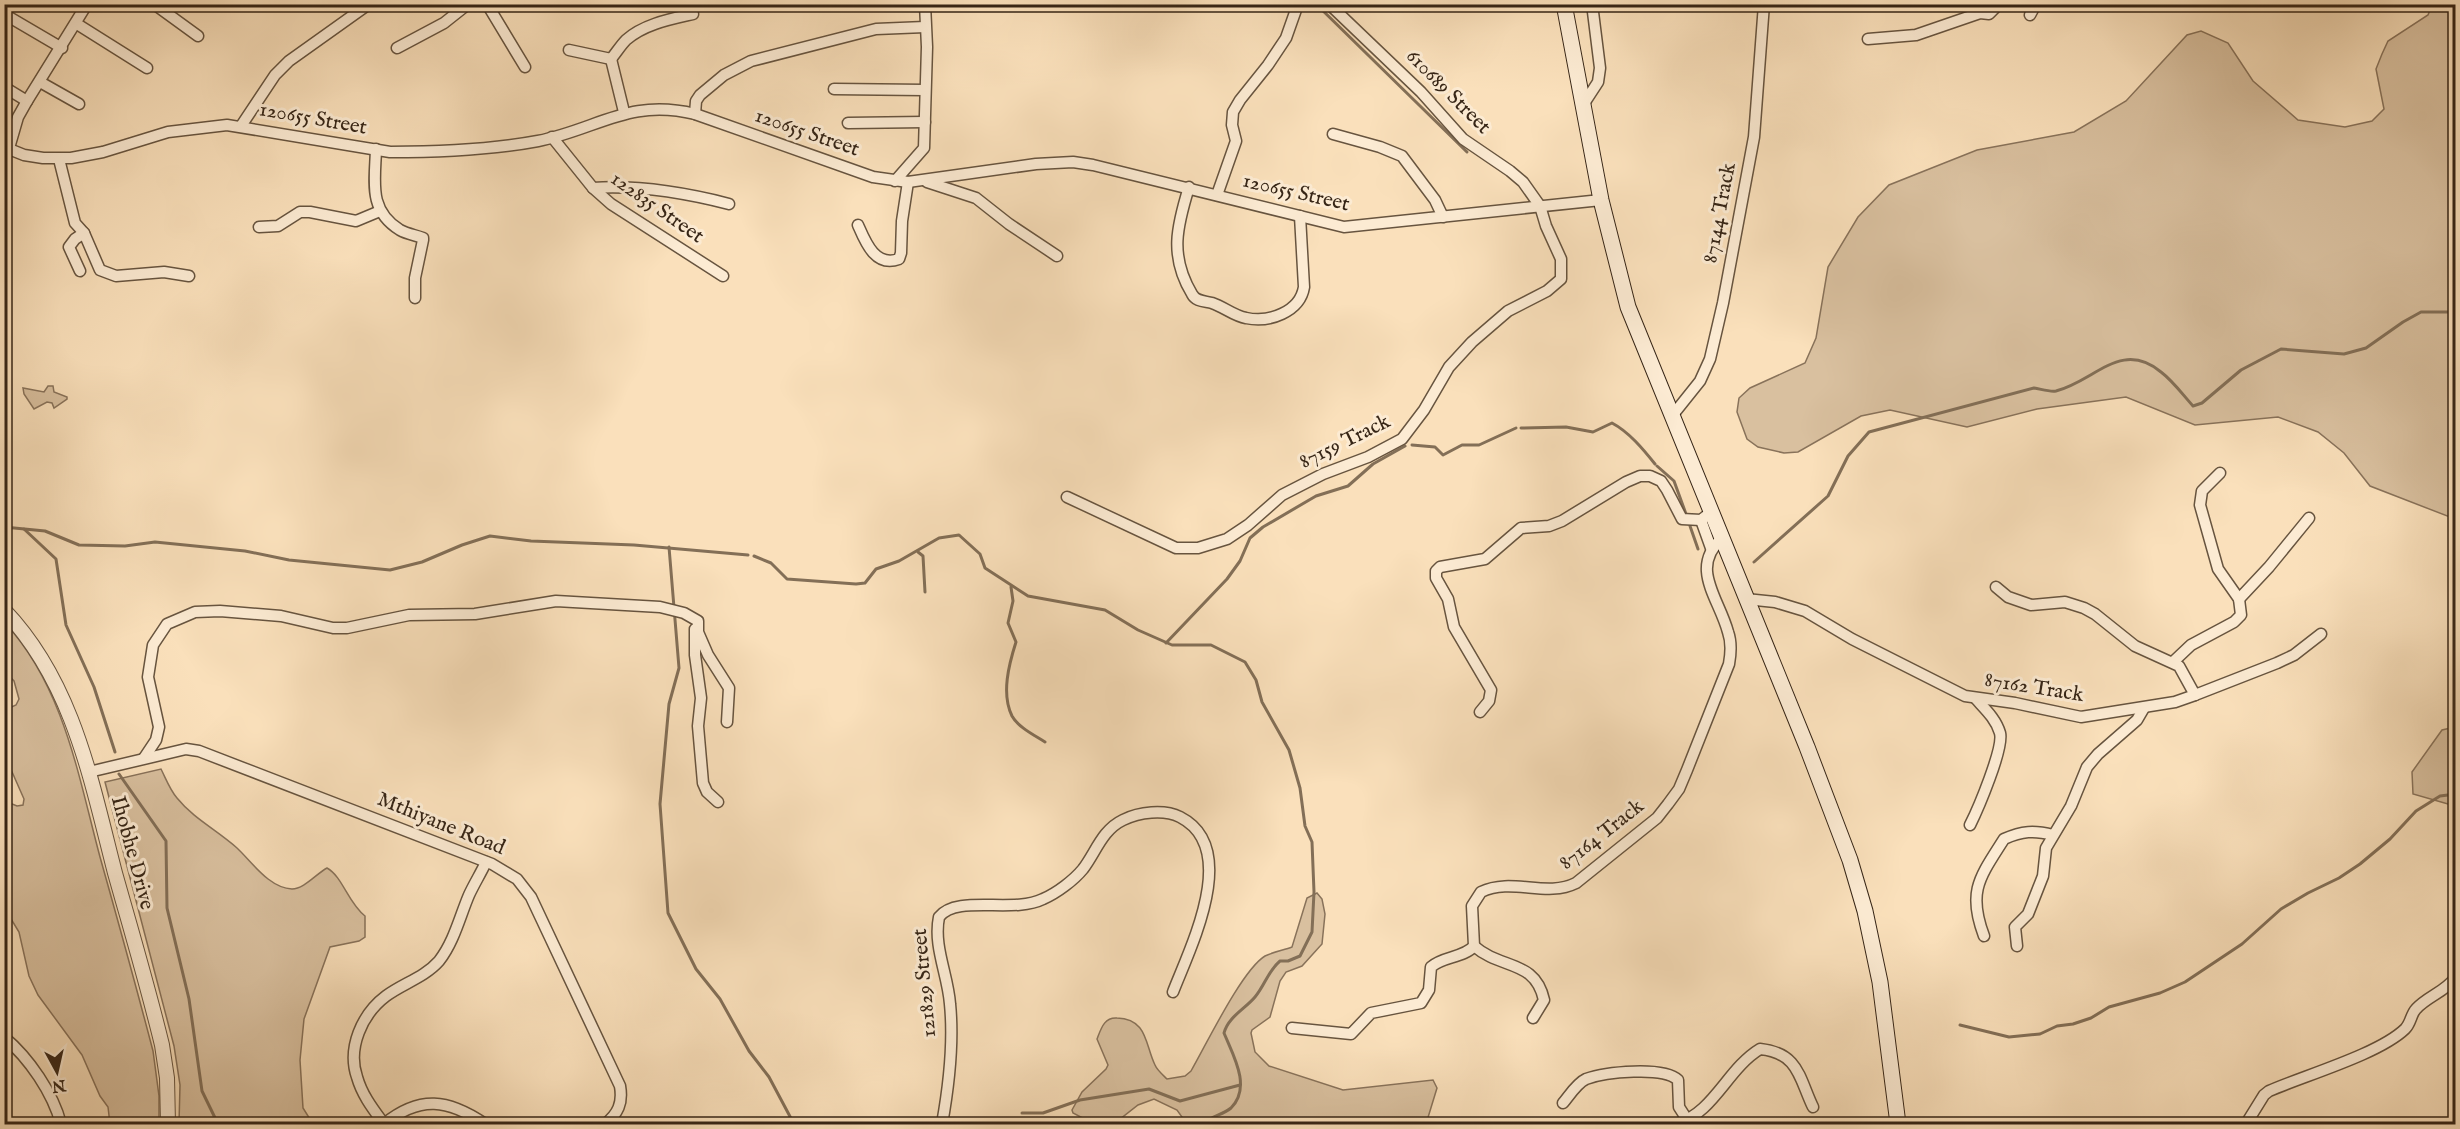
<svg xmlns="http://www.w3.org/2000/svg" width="2460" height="1129" viewBox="0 0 2460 1129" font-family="'IM FELL English',serif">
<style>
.green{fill:#d9c09f;stroke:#88725a;stroke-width:1.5}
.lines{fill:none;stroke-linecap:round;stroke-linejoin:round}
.stream{stroke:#836f57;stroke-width:3}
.minor-casing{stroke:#67543f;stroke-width:13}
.tertiary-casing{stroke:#67543f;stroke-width:16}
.secondary-casing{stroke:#362516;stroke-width:17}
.minor{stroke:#fcebd3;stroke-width:10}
.tertiary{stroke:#fcebd3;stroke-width:14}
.secondary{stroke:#fcebd3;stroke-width:15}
.labels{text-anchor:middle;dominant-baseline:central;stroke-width:6;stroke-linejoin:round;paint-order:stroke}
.street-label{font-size:21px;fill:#362516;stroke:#fcebd3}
</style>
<rect width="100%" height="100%" fill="#fae0bb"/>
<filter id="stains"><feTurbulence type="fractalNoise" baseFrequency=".00333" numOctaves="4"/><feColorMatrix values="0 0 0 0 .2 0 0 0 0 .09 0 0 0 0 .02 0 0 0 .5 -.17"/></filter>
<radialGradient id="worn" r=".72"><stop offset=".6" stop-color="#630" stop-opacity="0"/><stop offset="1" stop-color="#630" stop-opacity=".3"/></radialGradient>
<g class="green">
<path d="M2432 5H2456L2455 519 2370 486 2344 453 2318 432 2278 417 2195 425 2126 397 2037 409 1967 427 1890 410 1861 416 1798 452 1784 453 1758 447 1747 439 1737 412 1739 398 1750 388 1805 363 1816 338 1828 267 1858 217 1889 185 1977 150 2074 132 2126 101 2187 35 2201 31 2228 43 2253 81 2298 120 2345 127 2372 121 2384 109 2376 69 2382 54 2388 41 2428 15Z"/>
<path d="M48 386H53L54 392 67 397V399L54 408 52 403 47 402 34 409 24 394 23 388 44 392Z"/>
<path d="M5 623C64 687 78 775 100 857 118 921 136 986 153 1051L159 1096V1124H110L108 1107 100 1096 82 1055 38 995 29 976 19 932 5 909V801L17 806 23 805 24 799 5 756V710L16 705 19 699 14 681 5 672Z"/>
<path d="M2455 727H2456L2455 806 2413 794 2412 772 2442 730Z"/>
<path d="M161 769C166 779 170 790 177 798 194 819 217 830 237 848 252 862 269 888 292 889 304 889 316 874 327 868 343 877 348 903 365 916V937L359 941 330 947 304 1019 300 1060 303 1108 313 1124H179L180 1085 174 1046 105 782Z"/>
<path d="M1317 893 1322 899 1325 914 1322 944 1302 966 1286 972 1280 981 1270 1017 1252 1030 1251 1033 1255 1052 1269 1066 1343 1090 1433 1080 1437 1088 1426 1124H1187L1177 1110 1154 1099 1138 1105 1120 1119 1102 1124H1094L1073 1113 1072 1110 1082 1092 1106 1069 1108 1065 1097 1039C1101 1029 1104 1017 1117 1018 1148 1019 1145 1045 1155 1065 1157 1070 1163 1075 1167 1079L1185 1076 1191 1071C1206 1045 1242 970 1265 956 1273 952 1284 950 1292 947L1307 898Z"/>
</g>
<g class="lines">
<g class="stream">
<path d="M1316 4 1467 152"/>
<path d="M1521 428 1566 427 1593 432 1612 423C1629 432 1643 449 1655 464"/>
<path d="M1412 445 1435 447 1443 455 1462 445H1479L1516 428"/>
<path d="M1657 466 1674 481 1686 514"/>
<path d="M1690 526 1698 549"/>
<path d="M4 527 45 531 79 545 125 546 155 542 245 551 289 560 390 570 422 562 462 545 490 536 531 541 634 545 748 555"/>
<path d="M24 529 56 559 66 625 94 687 115 752"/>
<path d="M669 547 679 668 669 704 660 804 668 913 696 969 720 999 749 1051 769 1077 794 1124"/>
<path d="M918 552 923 556 925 592"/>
<path d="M754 556 771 563 787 579 856 584 865 583 876 569 899 561 939 538 959 535 980 554 985 568 1028 596 1105 610 1138 630 1172 645H1211L1245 662 1256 680 1262 702 1289 750 1300 788 1305 826 1312 842 1314 892 1312 932 1300 956 1288 961H1280C1268 971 1265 985 1255 997 1245 1009 1228 1017 1224 1033 1233 1055 1252 1087 1231 1108 1223 1115 1211 1116 1203 1124"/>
<path d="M1754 562 1828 496 1848 456 1869 432 2034 388C2041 389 2049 392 2056 391 2095 381 2121 339 2161 372 2173 381 2183 395 2193 406L2202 403 2241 370 2281 349 2344 354 2366 348 2403 322 2421 312H2456"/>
<path d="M1011 587 1013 601 1008 623 1016 642C1009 664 1001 694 1012 716 1018 727 1034 735 1045 742"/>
<path d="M1166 643 1227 579 1240 561 1250 538 1263 527 1316 496 1348 486 1373 464 1405 446"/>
<path d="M119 774 166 841 167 908 189 999 202 1091 218 1124"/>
<path d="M1960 1025 2009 1037 2040 1034 2057 1026 2073 1024 2091 1018 2109 1007 2160 993 2185 982 2242 944 2281 909 2308 893 2339 878 2360 864 2390 839 2416 811 2440 796 2456 794"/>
<path d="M1022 1113H1043L1080 1100 1149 1089 1180 1101 1240 1085"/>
</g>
<defs>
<g id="minor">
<path d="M154 4 198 36"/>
<path d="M487 4 525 67"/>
<path d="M4 14 62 48"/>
<path d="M2030 15 2036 4"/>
<path d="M77 24 147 68"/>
<path d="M1868 39 1916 35 1980 13 1989 14 1999 4"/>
<path d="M397 48 444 23 468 4"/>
<path d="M569 50 611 59"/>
<path d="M611 59C616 53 621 45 626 40 644 24 671 19 693 14"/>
<path d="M611 59 624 112"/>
<path d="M40 82 79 104"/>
<path d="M4 87 27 101"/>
<path d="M834 89 925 90"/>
<path d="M1583 105 1598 82 1600 68 1592 4"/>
<path d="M695 114 696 101 700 95 724 75 751 61 876 29 925 27"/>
<path d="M848 123 925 122"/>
<path d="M241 126 275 75 289 61 369 4"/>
<path d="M1333 134 1380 147 1402 156 1435 200 1443 217"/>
<path d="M552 137 593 188 611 204 723 276"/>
<path d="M4 147 24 155 43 158H71L103 152 168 132 227 125 390 152C439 152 490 150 538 141 598 129 629 98 695 114L873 177 908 182 1036 164 1073 162 1093 165 1344 227 1601 200"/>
<path d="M9 148 18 117 27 101 87 4"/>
<path d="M376 149C375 182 368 210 400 230 407 234 415 235 423 238V240L415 278V298"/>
<path d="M59 159 75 223 84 233 100 270 116 276 164 272 189 276"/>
<path d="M895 181 924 148 927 47 925 4"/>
<path d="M927 182 976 198 1009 224 1057 256"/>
<path d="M1189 187C1177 226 1169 256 1192 294 1196 302 1205 301 1212 303 1224 307 1234 316 1246 318 1269 323 1300 312 1304 287L1300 216"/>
<path d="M593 188C638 185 686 193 729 204"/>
<path d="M1217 195 1236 141 1232 125 1233 112 1240 100 1268 65 1286 38 1298 4"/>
<path d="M858 225C865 241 875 268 899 259L901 253 902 221 908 182"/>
<path d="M259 227 278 226 300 212H310L356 221 380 211"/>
<path d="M80 271 69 247 75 239 84 233"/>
<path d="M1672 416 1700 381 1710 359 1723 303 1754 137 1764 4"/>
<path d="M1067 497 1176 548H1198L1227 539 1248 525 1282 495 1323 474 1368 457 1402 439 1424 410 1449 367 1472 342 1508 311 1547 291 1561 279V259L1546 226 1540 206 1523 182 1510 171 1463 139 1421 92 1329 4"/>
<path d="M1701 520 1711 548"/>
<path d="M1996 587 2008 597 2031 605 2065 602 2084 608 2095 614 2135 646 2179 666 2195 695"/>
<path d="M1746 599 1775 602 1805 611 1852 639 1965 696 2015 703 2081 717 2175 702 2195 695 2277 663 2294 655 2321 634"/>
<path d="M2239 599 2269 567 2309 518"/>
<path d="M695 629V655L701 698 698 726 703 783 707 792 718 802"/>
<path d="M2173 662 2191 645 2234 622 2241 615 2239 599 2218 569 2200 505 2202 491 2220 473"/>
<path d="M1480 712 1489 701 1491 690 1454 627 1448 599 1436 578V571L1440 567 1485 559 1521 528 1549 526 1562 521 1626 482 1640 476H1650L1661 481 1667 490 1682 519 1701 520 1711 512"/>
<path d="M144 758 156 740 159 727 148 677 153 645 167 624 195 612 220 611 281 616 333 628H347L409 615 475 614 556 601 660 607 684 613 698 621V632L708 655 729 688 727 722"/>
<path d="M89 772 186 749 199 751 492 864 517 879 531 897 620 1086C623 1103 618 1114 605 1124"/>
<path d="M1970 825C1978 809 2004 748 2000 733 1996 719 1985 709 1976 699"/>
<path d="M1984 936C1967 891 1980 877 2004 839 2022 831 2034 830 2053 835"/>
<path d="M1474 946C1501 970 1535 959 1544 1000L1533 1018"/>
<path d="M2017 946 2015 927 2028 914 2043 876 2046 848 2071 806 2087 767 2098 754 2137 720 2144 708"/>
<path d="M1292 1028 1351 1034 1371 1013 1421 1003 1429 990 1431 967C1443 956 1464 958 1474 946L1472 906 1481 892C1512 877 1546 898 1576 883L1657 818 1668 804 1679 789 1687 770 1729 664C1731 653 1732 643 1728 632 1719 598 1689 568 1722 538"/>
<path d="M4 1037C29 1058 53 1093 61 1124"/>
<path d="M1563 1103C1569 1096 1577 1083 1586 1079 1605 1072 1663 1066 1678 1080L1679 1107 1688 1121"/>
<path d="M384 1124C373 1109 362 1095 357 1077 347 1048 362 1014 386 996 402 984 425 977 439 961 454 942 460 916 469 895 474 884 481 873 486 862"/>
<path d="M384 1124C420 1095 448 1099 485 1124"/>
<path d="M942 1124C949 1085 954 1044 950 1004 948 975 933 946 939 917 957 894 1013 914 1043 899 1057 893 1074 880 1083 869 1096 852 1102 830 1123 820 1139 812 1164 809 1180 817 1241 848 1190 948 1173 992"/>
<path d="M1676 1124C1714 1113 1727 1069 1760 1049 1799 1053 1799 1078 1813 1107"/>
<path d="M2246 1124 2264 1095 2269 1091C2306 1075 2379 1054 2405 1029 2411 1023 2411 1014 2416 1009 2428 996 2445 992 2456 977"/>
</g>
<path id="tertiary" d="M4 610C73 682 91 780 115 873 131 930 148 987 162 1045L167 1078 168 1124"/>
<path id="secondary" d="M1564 4 1601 200 1628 307 1807 747 1850 860 1865 911 1880 982 1898 1124"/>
</defs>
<use href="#minor" class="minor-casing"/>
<use href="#tertiary" class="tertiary-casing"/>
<use href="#secondary" class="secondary-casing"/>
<use href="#minor" class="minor"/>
<use href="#tertiary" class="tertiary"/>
<use href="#secondary" class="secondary"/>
</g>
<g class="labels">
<g class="street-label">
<text transform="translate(1448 92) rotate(45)">610689 Street</text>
<text transform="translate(313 119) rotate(10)">120655 Street</text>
<text transform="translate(807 133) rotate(19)">120655 Street</text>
<text transform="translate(1296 193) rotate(13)">120655 Street</text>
<text transform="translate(657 208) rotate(35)">122835 Street</text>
<text transform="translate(1720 213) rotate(-79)">87144 Track</text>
<text transform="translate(1345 442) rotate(-26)">87159 Track</text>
<text transform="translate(2034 688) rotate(9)">87162 Track</text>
<text transform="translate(441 824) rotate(22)">Mthiyane Road</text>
<text transform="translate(1602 835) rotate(-38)">87164 Track</text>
<text transform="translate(132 853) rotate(75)">Ihobhe Drive</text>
<text transform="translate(925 983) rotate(-95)">121829 Street</text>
</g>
</g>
<rect width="2460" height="1129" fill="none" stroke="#fae0bb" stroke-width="24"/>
<rect x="6" y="6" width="2448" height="1117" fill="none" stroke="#362516" stroke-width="3"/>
<rect x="12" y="12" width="2436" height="1105" fill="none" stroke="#362516" stroke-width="1.5"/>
<g transform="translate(57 1072) rotate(172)" stroke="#fcebd3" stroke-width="4.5" paint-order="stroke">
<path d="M0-4.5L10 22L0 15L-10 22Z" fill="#362516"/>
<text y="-9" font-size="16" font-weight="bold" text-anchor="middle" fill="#362516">N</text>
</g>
<rect width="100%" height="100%" filter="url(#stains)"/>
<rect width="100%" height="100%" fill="url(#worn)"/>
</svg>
